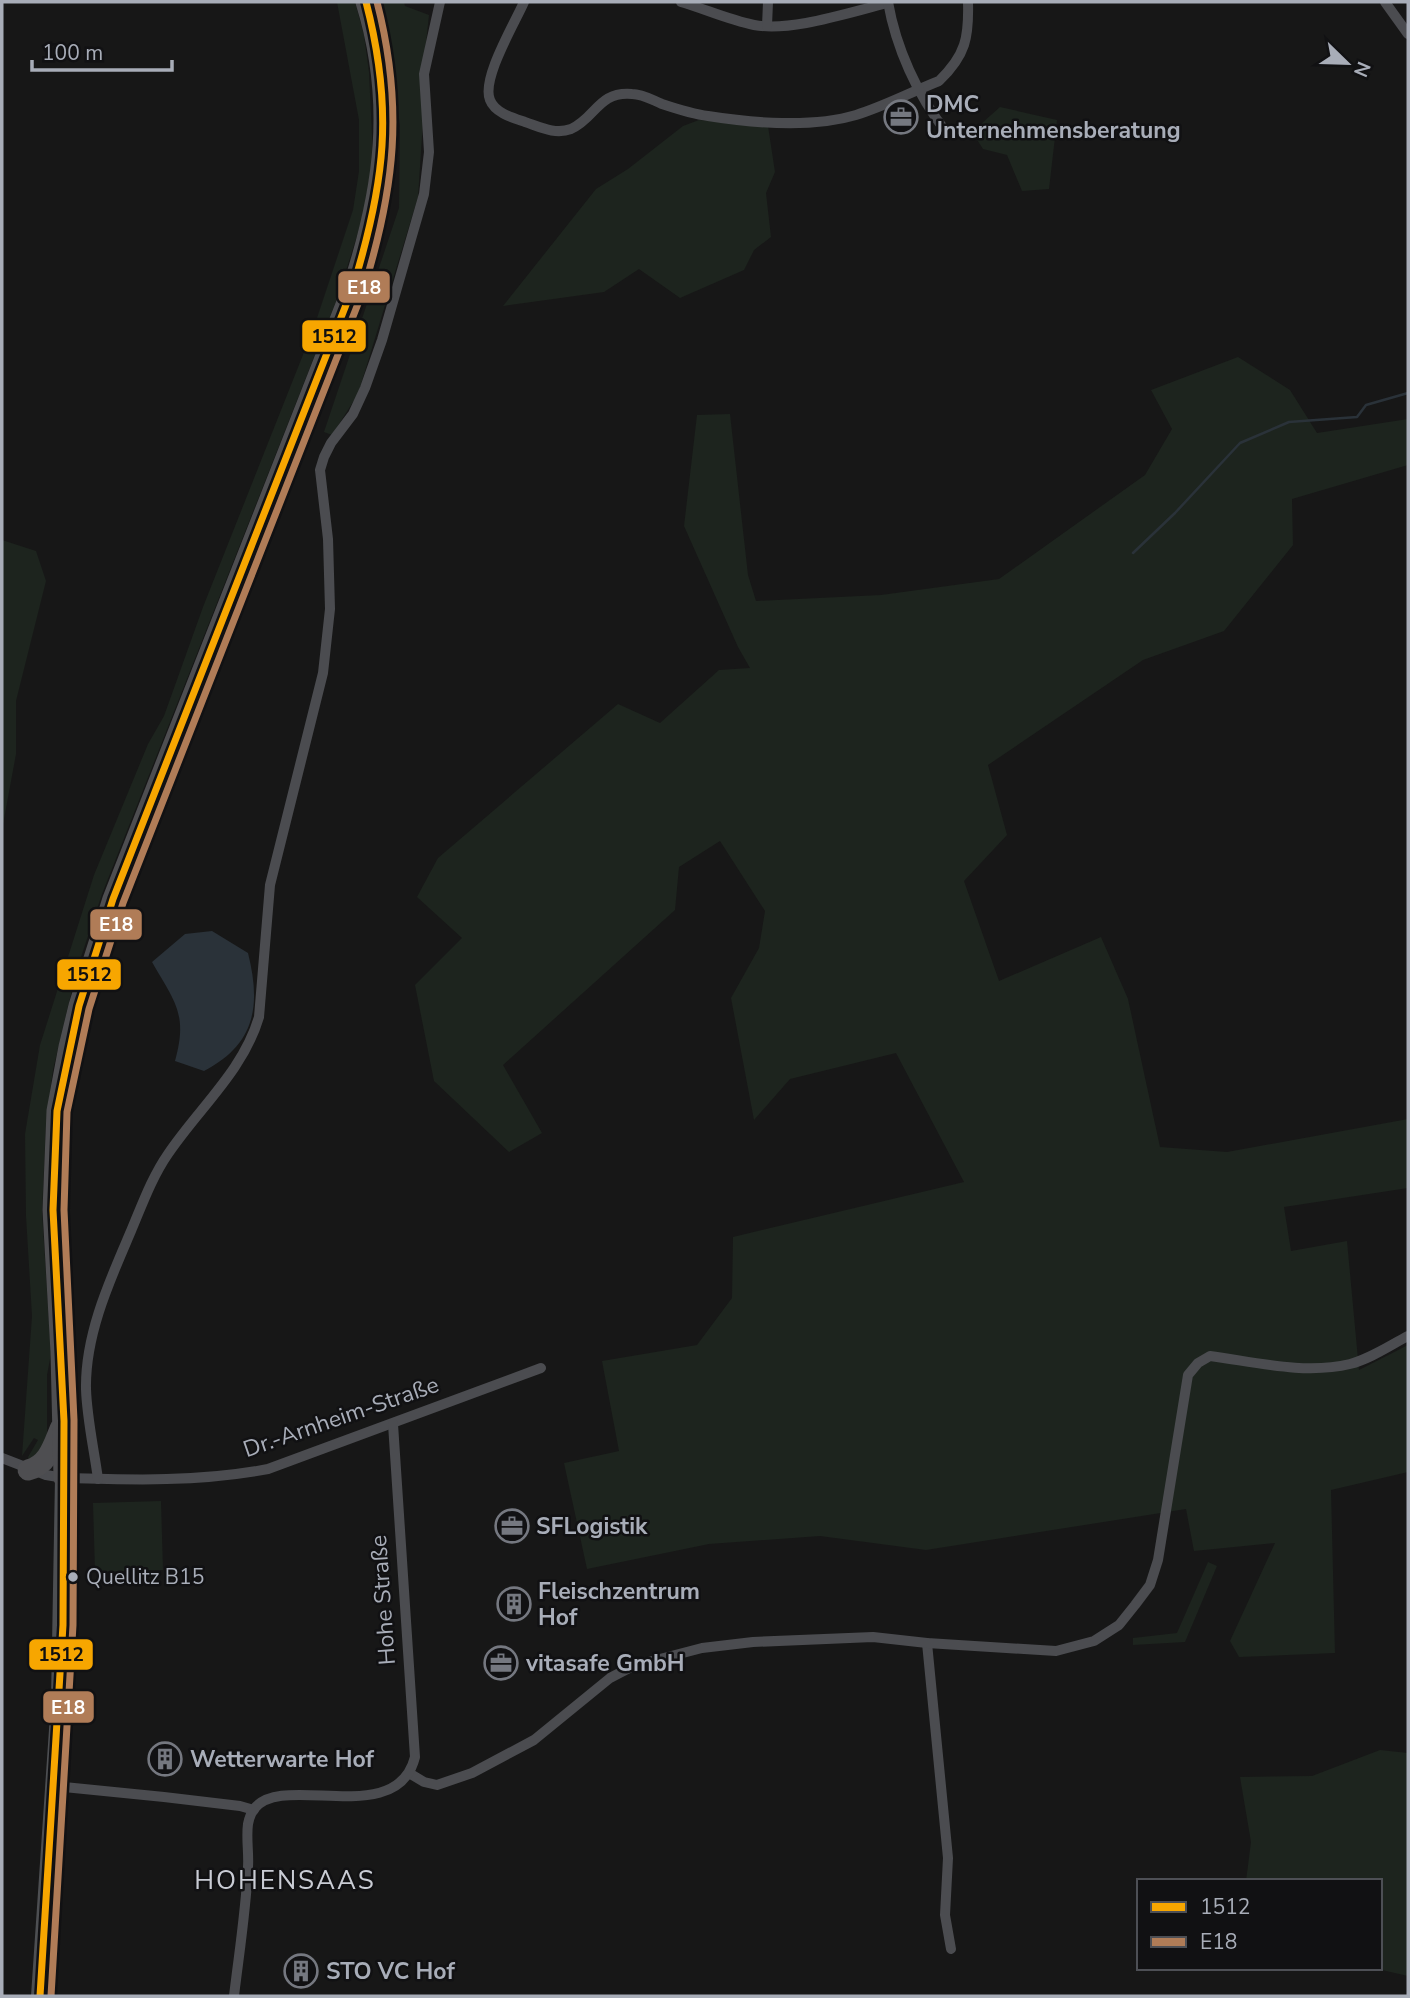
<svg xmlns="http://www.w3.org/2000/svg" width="1410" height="1998" viewBox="0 0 1410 1998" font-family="'Nunito Sans',sans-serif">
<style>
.green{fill:#1d241e}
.water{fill:#2a3239}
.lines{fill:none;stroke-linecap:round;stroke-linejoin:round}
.stream{stroke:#2a3239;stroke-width:2.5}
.street{stroke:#4b4c50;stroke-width:10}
.primary{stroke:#4d4f52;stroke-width:18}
.highway{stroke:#4e4e51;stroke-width:21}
.bus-1-casing{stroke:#111113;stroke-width:12}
.bus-2-casing{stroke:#111113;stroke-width:12}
.bus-1{stroke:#f7a600;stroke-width:7}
.bus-2{stroke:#b07c57;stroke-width:7}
.bus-dot{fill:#a8adb8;stroke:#111113;stroke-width:2.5}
.labels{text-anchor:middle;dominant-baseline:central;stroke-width:5;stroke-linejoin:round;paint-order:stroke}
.bus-label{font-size:21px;fill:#a8adb8;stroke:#111113;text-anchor:start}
.poi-label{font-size:23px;font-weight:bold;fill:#a8adb8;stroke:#111113;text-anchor:start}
.street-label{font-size:23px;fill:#a8adb8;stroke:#111113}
.quarter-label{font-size:26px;letter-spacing:2px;fill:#c9ccd4;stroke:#111113}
.line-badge{stroke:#111113;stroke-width:2.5}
.badge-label{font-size:19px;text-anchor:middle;font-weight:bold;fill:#fff}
.pale-badge-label{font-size:19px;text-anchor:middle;font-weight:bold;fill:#111}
</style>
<rect width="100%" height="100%" fill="#171717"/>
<g class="green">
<path d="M337 2H355L364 35 369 72 373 157 362 220 337 299 102 894 79 963 68 1006 53 1070 46 1123 42 1212 51 1354 47 1375V1443L29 1461 28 1457 38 1440 34 1438 22 1456 32 1316 26 1216 25 1134 40 1045 94 875 148 744 164 716 203 607 314 327 353 210 359 171V120Z"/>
<path d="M377 2H404L405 6 429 15 422 80 424 106 418 197 358 394 332 435 324 432 399 208 400 125 385 24Z"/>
<path d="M1000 107 1057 120 1049 189 1022 191 1007 155 983 149 972 132Z"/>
<path d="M699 120 768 126 775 172 766 193 771 237 754 250 744 270 680 298 639 269 604 292 503 306 596 189 628 169 683 126Z"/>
<path d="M1238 357 1290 390 1317 433 1408 419V465L1292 499 1293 545 1224 631 1143 660 988 765 1007 835 964 881 999 981 1101 937 1128 999 1160 1147 1227 1152 1408 1119V1188L1284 1207 1291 1251 1347 1241 1359 1370 1408 1345V1472L1331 1490 1335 1653 1239 1657 1230 1641 1275 1543 1194 1551 1186 1509 926 1550 820 1536 709 1544 587 1569 564 1463 619 1451 602 1361 697 1345 732 1298 733 1237 964 1182 896 1053 790 1079 754 1120 731 998 759 948 765 911 720 841 679 867 675 910 503 1065 542 1133 509 1152 434 1081 415 985 462 938 417 897 438 858 618 704 660 723 719 670 750 668 738 647 684 526 697 415 730 414 748 575 756 601 881 595 999 579 1145 475 1172 429 1151 390Z"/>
<path d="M2 540 36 551 46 581 16 701V754L2 830Z"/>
<path d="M161 1501 163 1570 95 1572 93 1503Z"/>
<path d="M1208 1562 1217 1566 1185 1642 1133 1645V1638L1177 1633Z"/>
<path d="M1380 1750 1408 1753V1976L1373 1968H1380V1881H1246L1251 1842 1240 1777 1312 1776Z"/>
</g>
<path class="water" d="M212 931 248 953C261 1005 256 1044 204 1071L175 1061C188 1014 175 1002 152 962L185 934Z"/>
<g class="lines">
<path class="stream" d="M1133 553 1175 513 1240 443 1289 422 1357 417 1366 405 1408 393"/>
<g class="street">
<path d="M524 2C515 23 481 79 490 100 495 113 513 118 525 122 540 127 555 135 571 129 596 118 598 91 632 94 643 94 652 100 662 104 677 109 692 114 708 116 752 123 813 128 856 115 885 106 911 92 939 81 966 55 969 37 968 2"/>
<path d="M681 2C705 9 729 20 754 25 792 32 850 12 888 3"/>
<path d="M888 2C896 48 917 94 946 132"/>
<path d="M1385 2 1408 34"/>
<path d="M767 26 768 2"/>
<path d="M2 1458 46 1475 64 1478C133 1480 200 1482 268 1469L541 1368"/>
<path d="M98 1479C94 1449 87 1419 86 1389 85 1334 110 1280 131 1231 142 1205 152 1177 168 1154 199 1108 243 1071 259 1017L270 885 323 673 330 609 328 539 320 470 324 457 331 443 353 414 365 388 382 340 424 194 429 152 424 74 440 2"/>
<path d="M927 1643 948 1858 945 1915 951 1949"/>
<path d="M409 1773 424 1782 437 1785 472 1773 534 1740 610 1678 633 1666 702 1648 753 1642 873 1637 927 1643 1056 1651 1094 1641 1119 1625 1135 1605 1150 1585 1158 1560 1188 1375 1198 1363 1210 1356C1255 1362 1305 1375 1350 1364 1370 1359 1389 1346 1408 1336"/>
<path d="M54 1786 164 1797 240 1806 254 1810"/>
<path d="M234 1996C239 1954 246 1910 248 1867 249 1853 246 1838 248 1824 249 1819 251 1813 254 1809 282 1771 397 1830 415 1757L393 1424"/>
</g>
<path class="primary" d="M40 1996 60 1700 64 1478"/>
<g class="highway">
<path d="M28 1470C48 1465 53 1446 60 1429"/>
<path d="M64 1478 61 1352 53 1210 57 1111 69 1047 79 1006 113 899 353 287C385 189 397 102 366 2"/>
</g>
<defs>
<path id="bus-1" d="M40 1996 63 1625 64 1421 53 1210 57 1111 79 1006 113 899 353 287C385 182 394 110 366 2"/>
<path id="bus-2" d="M51 1996 73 1625 74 1420 64 1210 67 1112 89 1009 123 903 363 291C395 188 404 107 377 2"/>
</defs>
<use href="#bus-1" class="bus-1-casing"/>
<use href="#bus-2" class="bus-2-casing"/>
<use href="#bus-1" class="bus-1"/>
<use href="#bus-2" class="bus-2"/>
</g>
<defs>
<symbol id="office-ring" viewBox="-11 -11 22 22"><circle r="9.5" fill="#111113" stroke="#757880" stroke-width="1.5"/><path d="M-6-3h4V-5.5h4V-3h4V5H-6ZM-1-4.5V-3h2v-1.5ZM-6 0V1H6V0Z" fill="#757880"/></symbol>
<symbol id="building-ring" viewBox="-11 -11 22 22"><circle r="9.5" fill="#111113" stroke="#757880" stroke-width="1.5"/><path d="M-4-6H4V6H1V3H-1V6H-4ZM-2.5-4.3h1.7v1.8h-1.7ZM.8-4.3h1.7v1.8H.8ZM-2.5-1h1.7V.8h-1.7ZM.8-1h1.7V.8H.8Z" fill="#757880"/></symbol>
</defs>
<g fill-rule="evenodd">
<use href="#office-ring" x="882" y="98" width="38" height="38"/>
<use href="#office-ring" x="493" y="1507" width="38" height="38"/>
<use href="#building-ring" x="495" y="1585" width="38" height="38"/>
<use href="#office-ring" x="482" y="1644" width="38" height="38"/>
<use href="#building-ring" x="146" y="1740" width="38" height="38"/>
<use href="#building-ring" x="282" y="1952" width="38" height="38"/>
</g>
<circle class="bus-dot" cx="73" cy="1577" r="6"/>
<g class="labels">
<g class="bus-label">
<text x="86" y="1577">Quellitz B15</text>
</g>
<g class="poi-label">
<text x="926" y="104">DMC<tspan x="926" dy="26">Unternehmensberatung</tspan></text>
<text x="536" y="1526">SFLogistik</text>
<text x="538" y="1591">Fleischzentrum<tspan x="538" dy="26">Hof</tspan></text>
<text x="526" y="1663">vitasafe GmbH</text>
<text x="190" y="1759">Wetterwarte Hof</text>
<text x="326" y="1971">STO VC Hof</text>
</g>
<g class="street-label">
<text transform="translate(341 1417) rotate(-19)">Dr.-Arnheim-Straße</text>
<text transform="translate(383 1600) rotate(-94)">Hohe Straße</text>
</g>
<g class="quarter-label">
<text x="285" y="1880">HOHENSAAS</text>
</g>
</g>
<g class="line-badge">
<rect x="337" y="270" width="54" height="34" rx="7" fill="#b07c57"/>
<rect x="301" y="319" width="66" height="34" rx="7" fill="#f7a600"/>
<rect x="89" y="908" width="54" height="33" rx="7" fill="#b07c57"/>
<rect x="56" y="958" width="66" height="33" rx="7" fill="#f7a600"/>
<rect x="28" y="1638" width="66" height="33" rx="7" fill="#f7a600"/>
<rect x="42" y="1690" width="53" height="34" rx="7" fill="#b07c57"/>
</g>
<g class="badge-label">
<text x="364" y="294">E18</text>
<text x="116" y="931">E18</text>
<text x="68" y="1714">E18</text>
</g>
<g class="pale-badge-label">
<text x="334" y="343">1512</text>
<text x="89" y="981">1512</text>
<text x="61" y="1661">1512</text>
</g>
<rect width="1410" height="1998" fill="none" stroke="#a8adb8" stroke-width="7"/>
<rect x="1137" y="1879" width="245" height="91" fill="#111113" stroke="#4d4f55" stroke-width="2"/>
<rect x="1151" y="1902" width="35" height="10" fill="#f7a600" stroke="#4d4f55" stroke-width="2"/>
<text x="1200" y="1914" font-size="21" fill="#a8adb8">1512</text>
<rect x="1151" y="1937" width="35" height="10" fill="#b07c57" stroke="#4d4f55" stroke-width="2"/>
<text x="1200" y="1949" font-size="21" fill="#a8adb8">E18</text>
<g transform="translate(1347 63) rotate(113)" stroke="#111113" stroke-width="5" paint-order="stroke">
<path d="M0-5L12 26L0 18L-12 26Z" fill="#a8adb8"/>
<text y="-10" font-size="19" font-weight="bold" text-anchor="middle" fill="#a8adb8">N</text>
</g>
<path d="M32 60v10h140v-10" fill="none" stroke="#a8adb8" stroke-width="3.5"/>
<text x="42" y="60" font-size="21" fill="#a8adb8" stroke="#111113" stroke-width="5" paint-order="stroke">100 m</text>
</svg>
